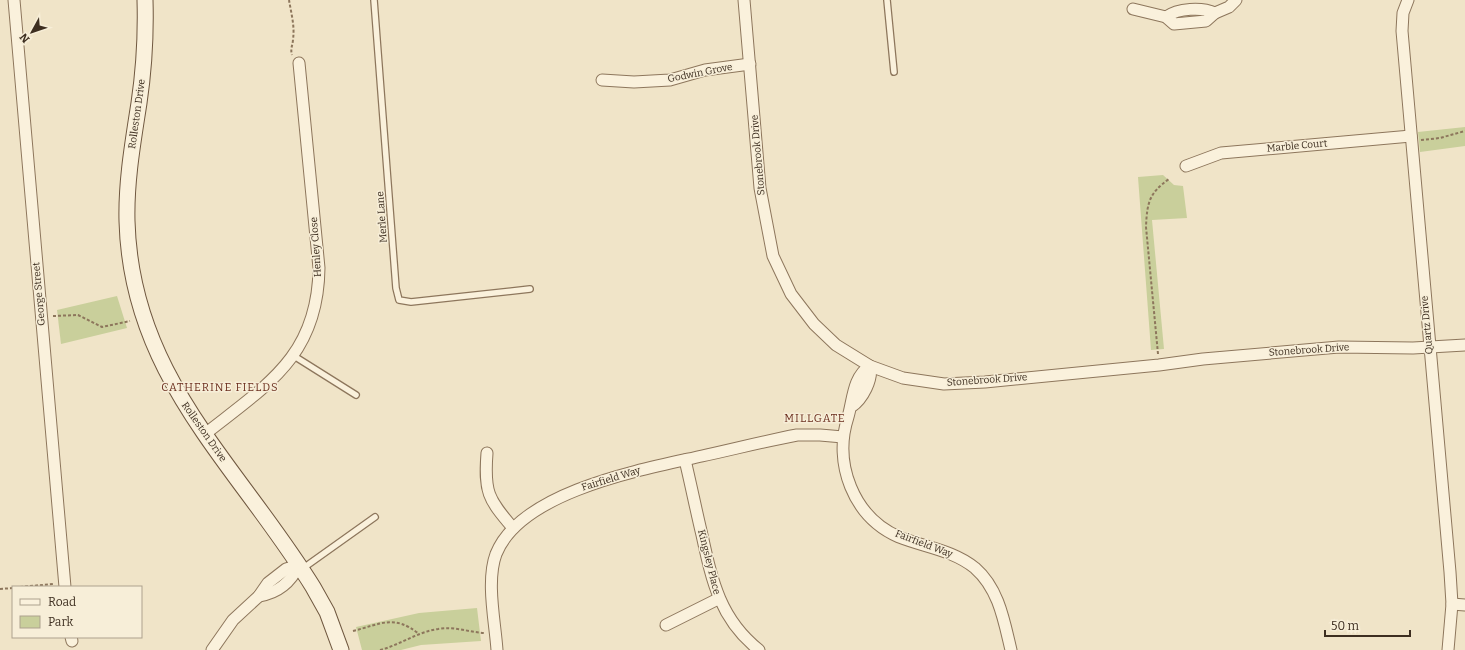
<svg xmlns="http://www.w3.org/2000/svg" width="1465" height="650" viewBox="0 0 1465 650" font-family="Bitter,serif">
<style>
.green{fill:#c9cf9b}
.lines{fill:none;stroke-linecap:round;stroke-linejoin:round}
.lane-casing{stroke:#8d765c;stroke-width:8}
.street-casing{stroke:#8d765c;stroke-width:13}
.secondary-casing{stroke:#6f573f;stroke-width:17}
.path{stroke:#8d765c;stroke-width:2;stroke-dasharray:3 2;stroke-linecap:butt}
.lane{stroke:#faf1dc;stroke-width:5.5}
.street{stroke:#faf1dc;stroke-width:11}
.secondary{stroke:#faf1dc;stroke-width:15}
.labels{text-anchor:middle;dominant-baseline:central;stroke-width:3;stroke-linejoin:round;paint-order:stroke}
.street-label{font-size:10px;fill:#3d2e20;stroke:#f7eed8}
.neighbourhood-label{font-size:11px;letter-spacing:1px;fill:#6b2e1e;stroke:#f7eed8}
</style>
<rect width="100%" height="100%" fill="#f0e4c8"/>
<g class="green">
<path d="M1465 127V146L1420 152 1418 132Z"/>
<path d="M1163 175 1174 185 1183 186 1187 218 1152 220 1164 349 1151 350 1138 177Z"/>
<path d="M117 296 127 328 61 344 57 310Z"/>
<path d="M477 608 481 641 421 645 401 650H362L356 627 419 613Z"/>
</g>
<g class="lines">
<defs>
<g id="lane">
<path d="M374 0 396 288 399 300 411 302 530 289"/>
<path d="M887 0 894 72"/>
<path d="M294 356 356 395"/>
<path d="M302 569 375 517"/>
</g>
<g id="street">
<path d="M14 0 65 587"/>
<path d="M744 0 760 188 773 256 791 294 814 324 836 345 870 366 903 378 944 384 985 382 1159 365 1203 359 1339 347 1413 348 1465 345"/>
<path d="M1408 0 1403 13 1402 31 1450 572 1452 604 1448 650"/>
<path d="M1133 9 1166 17 1174 24 1206 21 1215 13 1229 7 1236 0"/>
<path d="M1166 17C1178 8 1202 7 1215 13"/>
<path d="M602 80 634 82 670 80 705 70 750 64"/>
<path d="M1186 166 1221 153 1411 136"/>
<path d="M851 407C863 399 873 379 870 366 853 376 853 400 848 417 833 463 853 517 899 537 924 547 953 550 975 568 999 589 1004 621 1011 650"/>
<path d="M205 434C267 385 318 356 319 268L299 63"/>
<path d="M487 453C484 492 488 499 513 528"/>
<path d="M685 460C691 485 696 510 702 535 712 581 720 619 759 650"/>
<path d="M259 596C278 593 291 582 299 565"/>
<path d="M1452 604 1465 605"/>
<path d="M666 625 718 599"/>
<path d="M71 637 72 641"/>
<path d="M212 650 233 620 259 596 268 583 286 569 299 565"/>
<path d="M497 650C495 621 486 581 496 554 521 491 644 469 702 456 734 449 765 441 797 435H820L843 437"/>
</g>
<path id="secondary" d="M145 0C146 34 144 69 139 103 133 142 126 181 127 221 131 377 237 464 313 587L327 612 341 650"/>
</defs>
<use href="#lane" class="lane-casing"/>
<use href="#street" class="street-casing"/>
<use href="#secondary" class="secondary-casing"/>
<g class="path">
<path d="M289 0C291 12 295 27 293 39 293 45 290 48 292 55"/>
<path d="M1421 140 1440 138 1465 131"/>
<path d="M53 316 78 315 102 327 130 321"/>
<path d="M1158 354 1146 227C1147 203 1149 193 1169 179"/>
<path d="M20 587 53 584"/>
<path d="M0 589 13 588"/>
<path d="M353 631C381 624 394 614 419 634"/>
<path d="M380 650C400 645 417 632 438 629 454 626 468 632 484 633"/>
</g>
<use href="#lane" class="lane"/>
<use href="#street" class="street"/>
<use href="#secondary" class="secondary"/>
</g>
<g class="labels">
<g class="street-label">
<text transform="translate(700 73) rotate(-11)">Godwin Grove</text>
<text transform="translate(137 114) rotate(-82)">Rolleston Drive</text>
<text transform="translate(1297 146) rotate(-5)">Marble Court</text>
<text transform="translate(758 155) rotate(-95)">Stonebrook Drive</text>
<text transform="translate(382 217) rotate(-94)">Merle Lane</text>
<text transform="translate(316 247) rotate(-94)">Henley Close</text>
<text transform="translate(39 294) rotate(-95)">George Street</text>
<text transform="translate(1427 325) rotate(-95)">Quartz Drive</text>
<text transform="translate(1309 350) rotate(-4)">Stonebrook Drive</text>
<text transform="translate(987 380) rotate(-4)">Stonebrook Drive</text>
<text transform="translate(204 432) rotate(55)">Rolleston Drive</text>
<text transform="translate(611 479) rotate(-17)">Fairfield Way</text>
<text transform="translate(924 544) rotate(21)">Fairfield Way</text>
<text transform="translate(709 562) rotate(76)">Kingsley Place</text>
</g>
<g class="neighbourhood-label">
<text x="220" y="387">CATHERINE FIELDS</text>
<text x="815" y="418">MILLGATE</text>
</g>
</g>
<rect x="12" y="586" width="130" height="52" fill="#f7eed8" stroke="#ada18e"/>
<rect x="20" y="599" width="20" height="6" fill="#faf1dc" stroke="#ada18e"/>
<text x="48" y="606" font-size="12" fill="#3d2e20">Road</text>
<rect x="20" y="616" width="20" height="12" fill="#c9cf9b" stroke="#ada18e"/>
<text x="48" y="626" font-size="12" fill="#3d2e20">Park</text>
<g transform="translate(32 32) rotate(230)" stroke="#f7eed8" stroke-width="3" paint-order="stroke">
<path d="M0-3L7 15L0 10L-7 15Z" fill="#3d2e20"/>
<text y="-6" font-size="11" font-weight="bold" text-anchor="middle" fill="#3d2e20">N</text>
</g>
<path d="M1325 630v6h85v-6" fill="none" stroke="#3d2e20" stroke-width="2"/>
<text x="1331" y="630" font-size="12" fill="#3d2e20" stroke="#f7eed8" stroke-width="3" paint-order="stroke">50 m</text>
</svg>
